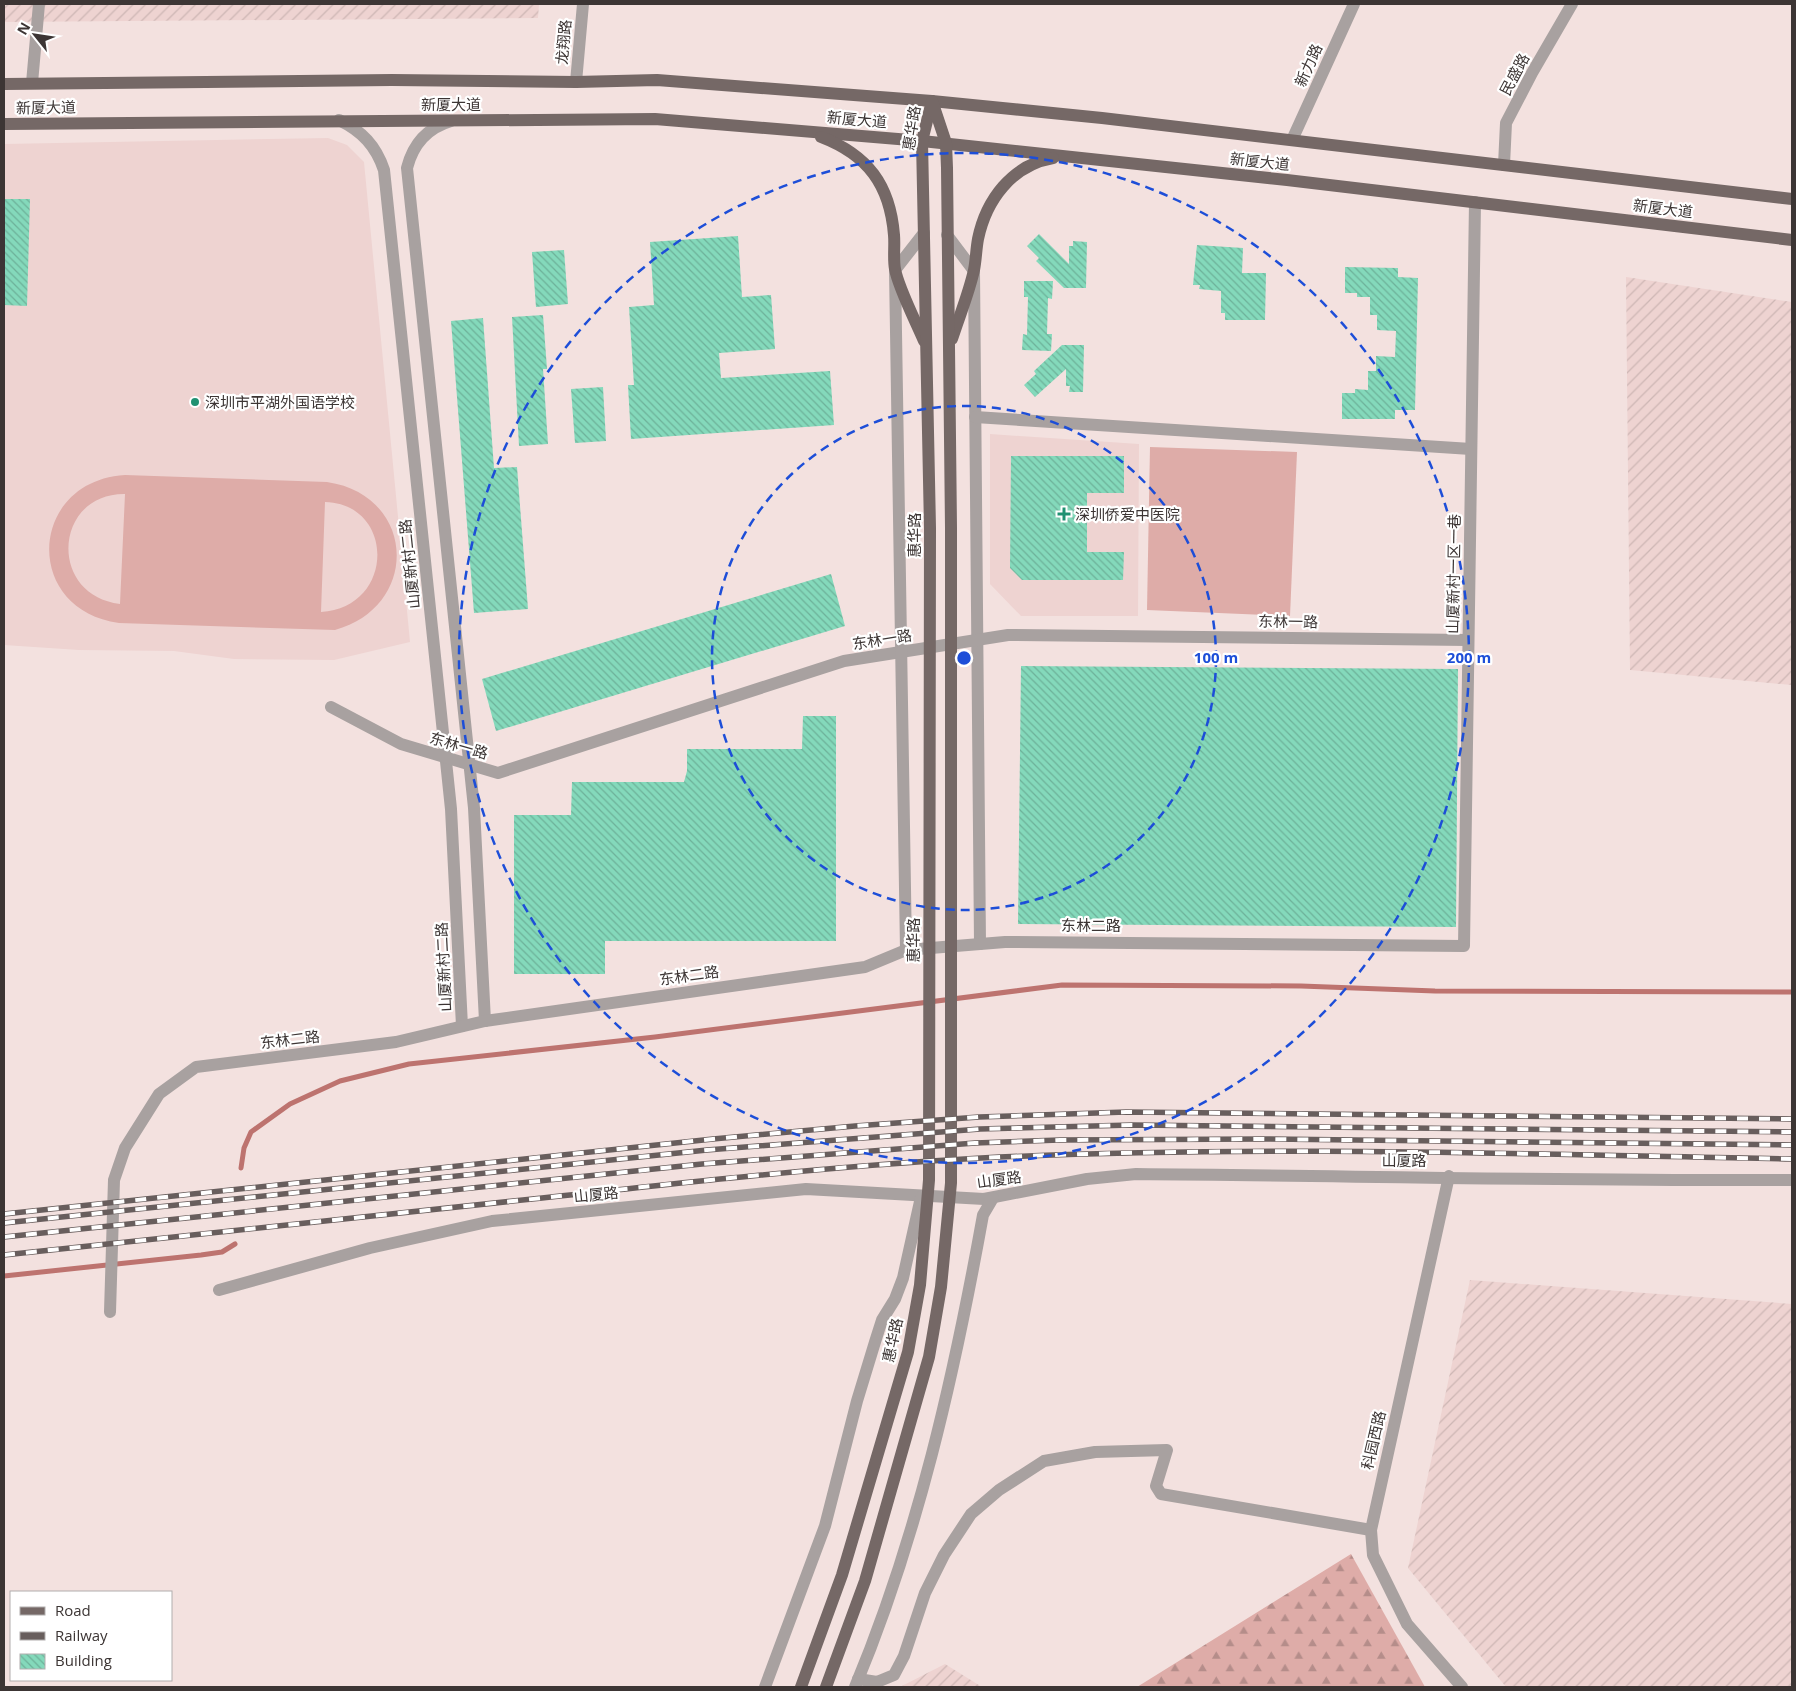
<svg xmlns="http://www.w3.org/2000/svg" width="1796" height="1691" viewBox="0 0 1796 1691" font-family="'Open Sans','Noto Sans SC',sans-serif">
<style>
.built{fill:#eed3d1}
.industrial{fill:url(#industrial-furrows)}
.forest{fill:url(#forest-firs)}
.garden{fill:#deaca8;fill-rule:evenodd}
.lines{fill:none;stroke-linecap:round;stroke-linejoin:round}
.stream{stroke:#bd736f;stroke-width:5}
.building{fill:url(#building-back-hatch)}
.minor{stroke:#a8a1a0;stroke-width:12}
.major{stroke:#756866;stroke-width:12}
.rail-casing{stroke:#685e5d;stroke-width:5.5}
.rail{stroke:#fff;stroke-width:4;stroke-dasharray:11;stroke-linecap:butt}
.ring{fill:none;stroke:#1d4ed8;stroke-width:2.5;stroke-dasharray:9 6}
.poi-dot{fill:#209172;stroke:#fff;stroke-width:2}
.labels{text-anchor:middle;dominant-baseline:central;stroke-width:4.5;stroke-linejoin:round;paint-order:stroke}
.street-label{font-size:15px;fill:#3c3534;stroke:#fff}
.poi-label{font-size:15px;fill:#3c3534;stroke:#fff;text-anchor:start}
.centre{fill:#1d4ed8;stroke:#fff;stroke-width:2.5}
.ring-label{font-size:15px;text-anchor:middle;font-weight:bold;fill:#1d4ed8;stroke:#fff;stroke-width:4.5;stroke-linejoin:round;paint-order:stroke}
</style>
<defs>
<pattern id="industrial-furrows" width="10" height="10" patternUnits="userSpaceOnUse" patternTransform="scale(1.25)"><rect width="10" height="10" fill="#eed3d1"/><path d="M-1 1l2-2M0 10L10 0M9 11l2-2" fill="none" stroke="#cdb6b4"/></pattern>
<pattern id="forest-firs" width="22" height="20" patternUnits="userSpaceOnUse" patternTransform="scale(1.25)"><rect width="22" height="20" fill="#deaca8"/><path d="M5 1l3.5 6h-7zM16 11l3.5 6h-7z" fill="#b58d8a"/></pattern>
<pattern id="building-back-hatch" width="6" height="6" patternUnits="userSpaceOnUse" patternTransform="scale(1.25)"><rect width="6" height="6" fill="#84d9bb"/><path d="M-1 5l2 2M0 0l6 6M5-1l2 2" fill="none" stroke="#6db199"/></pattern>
</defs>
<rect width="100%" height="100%" fill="#f3e1df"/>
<g class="built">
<path d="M328 138 347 145 364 162 410 642 334 660 234 659 174 651 79 650 4 645V144Z"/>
<path d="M990 434 1139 444 1138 616H1021L990 584Z"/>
</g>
<g class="industrial">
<path d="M4 4H539L538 18 4 22Z"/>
<path d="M1626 277 1792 302V685L1630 670Z"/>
<path d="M1470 1280 1792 1304V1687H1506L1408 1568Z"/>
<path d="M945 1664 982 1687H900Z"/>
</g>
<path class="forest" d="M1351 1554 1425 1687H1137Z"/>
<g class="garden">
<path d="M1150 447 1297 452 1290 616 1147 610Z"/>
<path d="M125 475 327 482C416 495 421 606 335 630L119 623C22 610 28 481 125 475ZM125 494 120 604C47 595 54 493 125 494ZM325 502C396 504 395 608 321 612Z"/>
</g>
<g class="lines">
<g class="stream">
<path d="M241 1168 244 1148 251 1132 290 1104 340 1081 409 1064 655 1037 1062 985 1301 986 1435 991 1792 992"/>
<path d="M4 1276 201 1255 222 1252 235 1244"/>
</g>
</g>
<g class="building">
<path d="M4 199H30L27 306 4 305Z"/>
<path d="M1039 234 1069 264V246H1073V241L1087 242 1086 288H1064L1036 261 1039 258 1027 246Z"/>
<path d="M738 236 742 297 771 295 775 349 719 353 721 378 830 371 834 425 631 439 628 385H634L629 307 654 305 650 242Z"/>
<path d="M1197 245 1243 248 1242 273H1266L1265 320H1225V313H1221V291L1199 289 1200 285H1193Z"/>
<path d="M564 250 568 304 536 307 532 252Z"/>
<path d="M1345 267 1398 268V277L1418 278 1415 410H1395V419H1342V393H1355V389L1368 390V371H1376V356L1395 357 1396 331 1377 330V315H1370V297H1357V293H1345Z"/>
<path d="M1024 281H1053L1052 299 1048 298 1047 334H1052L1051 351 1022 350 1023 334 1027 335 1028 297H1024Z"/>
<path d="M543 315 547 369H543L548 444 519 446 512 317Z"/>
<path d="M483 318 494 468 517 467 528 609 474 613 451 321Z"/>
<path d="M1062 345H1084L1083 392H1069L1070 386H1066V369L1035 397 1024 385 1036 374 1034 371Z"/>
<path d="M603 387 606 441 575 443 571 389Z"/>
<path d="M1011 456H1124V493H1087V552H1124L1123 580H1022L1010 568Z"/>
<path d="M831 574 845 626 496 731 482 679Z"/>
<path d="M1021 666 1458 669 1456 927 1018 924Z"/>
<path d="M803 716H836V941H605V974H514V815H571L572 782H684L687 771V749H802Z"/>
</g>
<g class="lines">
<g class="minor">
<path d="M576 82 583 4"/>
<path d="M32 83 39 4"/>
<path d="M339 120C362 131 376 146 384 170L451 809 462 1026"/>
<path d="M451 121C427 128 413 144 407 168L474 808 485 1021"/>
<path d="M1292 140 1354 4"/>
<path d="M1504 165 1506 123 1532 73 1572 4"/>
<path d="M947 235 974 271 980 944"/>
<path d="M975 417 1471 449"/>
<path d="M331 707 401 744 498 773 844 661 1008 635 1468 640"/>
<path d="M906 950 895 270 924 233"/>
<path d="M1449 1176 1371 1530 1373 1555 1407 1624 1462 1687"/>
<path d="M219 1290 370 1248 492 1221 806 1189 984 1199 1087 1179 1136 1174C1355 1176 1573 1181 1792 1180"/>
<path d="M110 1312 114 1180 125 1148 159 1094 196 1067 396 1042 485 1021 865 967 906 950 1005 942 1464 946 1475 202"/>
<path d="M858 1679 877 1682 894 1675 904 1656 925 1593 944 1555 971 1514 999 1490 1044 1461 1095 1452 1167 1450 1156 1486 1161 1494 1371 1530"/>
<path d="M765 1687 825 1526 857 1401 875 1342 882 1320 895 1299 903 1278 921 1197"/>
<path d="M855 1687C918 1536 954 1376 983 1215L993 1198"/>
</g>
<g class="major">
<path d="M4 84 392 80 576 82 657 80 932 101 1102 118 1792 199"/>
<path d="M4 124 655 119 922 141 1287 180 1792 240"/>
<path d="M821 137C868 155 890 185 894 235 895 246 893 258 895 269 898 287 916 322 924 341"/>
<path d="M952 339C959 317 969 293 974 270 976 260 976 250 978 239 986 200 1012 165 1053 158"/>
<path d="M801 1687 842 1575 908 1352 920 1285 929 1180 930 528 922 141 932 101"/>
<path d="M826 1687 865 1581 929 1357 941 1287 951 1183V528L947 168 946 143 932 101"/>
</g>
<defs>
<g id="rail">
<path d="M4 1214 713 1139 855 1126 979 1117 1126 1112 1792 1119"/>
<path d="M4 1223 707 1150 980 1129 1132 1125 1792 1132"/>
<path d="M4 1237 702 1164 975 1143 1060 1140 1264 1139 1792 1145"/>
<path d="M4 1255C183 1236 362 1217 542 1198 688 1182 834 1166 981 1158 1252 1145 1522 1154 1792 1159"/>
</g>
</defs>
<use href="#rail" class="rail-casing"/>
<use href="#rail" class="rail"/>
</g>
<g class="ring">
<circle cx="964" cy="658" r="252"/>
<circle cx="964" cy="658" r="505"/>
</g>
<g class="poi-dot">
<circle cx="195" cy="402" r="5"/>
<path d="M1061.5 506.5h5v5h5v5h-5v5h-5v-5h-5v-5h5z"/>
</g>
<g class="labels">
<g class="street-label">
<text transform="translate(563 42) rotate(-85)">龙翔路</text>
<text transform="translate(1308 65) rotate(-66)">新力路</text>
<text transform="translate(1514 74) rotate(-62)">民盛路</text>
<text x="451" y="104">新厦大道</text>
<text transform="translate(46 107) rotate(-1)">新厦大道</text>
<text transform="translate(857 119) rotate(5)">新厦大道</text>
<text transform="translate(911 128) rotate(-81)">惠华路</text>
<text transform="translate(1260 161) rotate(6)">新厦大道</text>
<text transform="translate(1663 208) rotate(7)">新厦大道</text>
<text transform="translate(914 535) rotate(-90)">惠华路</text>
<text transform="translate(409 564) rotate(-96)">山厦新村二路</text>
<text transform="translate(1453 574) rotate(-89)">山厦新村一区一巷</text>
<text transform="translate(1288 621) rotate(1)">东林一路</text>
<text transform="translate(882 639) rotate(-9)">东林一路</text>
<text transform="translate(459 745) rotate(16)">东林一路</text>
<text x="1091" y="925">东林二路</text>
<text transform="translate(913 940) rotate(-90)">惠华路</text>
<text transform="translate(443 967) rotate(-93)">山厦新村二路</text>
<text transform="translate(689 975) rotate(-8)">东林二路</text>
<text transform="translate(290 1039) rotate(-7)">东林二路</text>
<text x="1404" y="1160">山厦路</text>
<text transform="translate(999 1179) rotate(-8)">山厦路</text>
<text transform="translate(596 1194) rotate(-6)">山厦路</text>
<text transform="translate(892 1340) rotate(-78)">惠华路</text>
<text transform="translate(1373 1440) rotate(-77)">科园西路</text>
</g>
<g class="poi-label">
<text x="205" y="402">深圳市平湖外国语学校</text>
<text x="1075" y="514">深圳侨爱中医院</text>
</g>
</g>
<circle cx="964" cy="658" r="8" class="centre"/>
<g class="ring-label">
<text x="1216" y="663">100 m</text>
<text x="1469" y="663">200 m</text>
</g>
<rect width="1796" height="1691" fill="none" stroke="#3c3534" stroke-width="10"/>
<rect x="10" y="1591" width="162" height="90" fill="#ffffff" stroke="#b1aeae"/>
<rect x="20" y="1607" width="25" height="8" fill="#756866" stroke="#b1aeae"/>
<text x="55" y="1616" font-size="15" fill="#3c3534">Road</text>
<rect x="20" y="1632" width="25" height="8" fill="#685e5d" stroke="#b1aeae"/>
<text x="55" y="1641" font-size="15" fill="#3c3534">Railway</text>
<rect x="20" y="1654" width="25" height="15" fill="url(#building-back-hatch)" stroke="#b1aeae"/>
<text x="55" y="1666" font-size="15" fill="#3c3534">Building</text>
<g transform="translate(35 35) rotate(300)" stroke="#ffffff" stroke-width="4" paint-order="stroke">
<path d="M0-4L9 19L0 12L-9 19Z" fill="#3c3534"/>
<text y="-8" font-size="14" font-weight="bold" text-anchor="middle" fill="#3c3534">N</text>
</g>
</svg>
